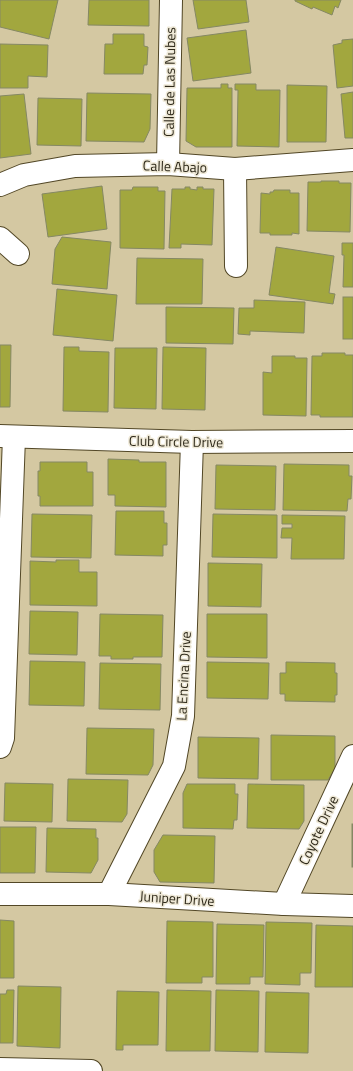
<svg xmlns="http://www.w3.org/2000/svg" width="353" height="1071" viewBox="0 0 353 1071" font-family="'Titillium Web',sans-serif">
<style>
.building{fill:#a2a73e;stroke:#858864}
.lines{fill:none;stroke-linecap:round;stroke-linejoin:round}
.street-casing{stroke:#524726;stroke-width:24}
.street{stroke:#fff;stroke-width:22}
.labels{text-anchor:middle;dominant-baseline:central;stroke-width:3;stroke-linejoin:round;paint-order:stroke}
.street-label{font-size:14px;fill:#2f2a1b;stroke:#eee8d6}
</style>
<rect width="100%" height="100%" fill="#d4c8a2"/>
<g class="building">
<path d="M0 0H58L49 39 0 27Z"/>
<path d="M89 0H149V26L88 25Z"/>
<path d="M193 0H246L249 22 198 29Z"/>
<path d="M295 0H341L338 8 335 6 332 15 313 7 312 9 295 1Z"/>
<path d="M246 30 251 73 193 81 187 38Z"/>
<path d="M113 34H144V46L148 47 147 65H144L143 74H104L105 44H113Z"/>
<path d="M353 39V86L337 88 333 45 342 43V40Z"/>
<path d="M0 44 48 45 47 77 28 76V88H0Z"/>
<path d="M221 84H228V88H232V147H196L186 141 187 88H221Z"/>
<path d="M235 84H256V90H280L279 147 237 146 238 90H235Z"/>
<path d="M287 85 327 86 326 142H287Z"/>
<path d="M353 92V138H345L341 94Z"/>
<path d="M87 93 151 94 150 129 144 142 86 141Z"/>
<path d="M24 94 31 154 0 158V96Z"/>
<path d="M38 98 82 99 81 146 37 145Z"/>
<path d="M321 181H339V183H351L350 232 307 231 308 182H321Z"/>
<path d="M102 186 107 229 48 237 42 194Z"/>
<path d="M133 187H158V191H165L164 249 120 248V190H132Z"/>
<path d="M185 187H190V189L197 190V187H203V189H214L212 245 181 244V248H169L172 189H185Z"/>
<path d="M274 190H290V193H299V234L292 233V235H270V233H260L261 193 270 194V192H273Z"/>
<path d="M62 237 111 242 107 289 52 284 55 249Z"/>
<path d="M342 243H353V287H343L344 255H342Z"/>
<path d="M276 247 334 256 329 293 335 294 333 304 269 295Z"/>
<path d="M137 258 203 259 202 304H136Z"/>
<path d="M57 289 117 295 113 341 53 335Z"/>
<rect x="343" y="297" width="10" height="42"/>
<path d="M254 300 305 302 304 333 250 331V335L238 334 239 308H254Z"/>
<path d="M166 307 234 308 233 344 166 343Z"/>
<path d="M0 345H11L10 407H0Z"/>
<path d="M64 347H79V351L109 352 108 412 63 411Z"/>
<path d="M163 347 206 348 205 410 162 409Z"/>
<path d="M115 348H157L156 409 114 408Z"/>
<path d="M322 353H345V355H353V417H320V415H311L312 356H322Z"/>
<path d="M272 356H295V358H307L306 416 263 415V372L272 373Z"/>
<path d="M108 459 139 460V462H166V507L115 506V495H108Z"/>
<path d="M40 462H87V472H93V506H40V496H38V471H40Z"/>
<path d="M284 464 349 465V476H352L351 499H348L347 511 283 510Z"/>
<path d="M216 465 276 466 275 510 215 509Z"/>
<path d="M116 511H164V523H167V545H163V556L115 555Z"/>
<path d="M32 514 92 515 91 558 31 557Z"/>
<path d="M213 514 277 515V558L212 557Z"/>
<path d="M282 515 345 516 344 559H291L292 538H281L282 528H292V524H282Z"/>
<path d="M56 560H79V572H97V606L30 605V561L56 562Z"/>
<path d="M208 563 262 564 261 607 208 606Z"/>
<path d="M30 611 78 612 77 655 29 654Z"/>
<path d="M100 614 163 615 162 657H133V659H111V656H99Z"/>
<path d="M207 614H267V658L207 657Z"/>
<path d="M30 661 85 662 84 706 29 705Z"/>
<path d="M207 662 269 663 268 699 207 698Z"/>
<path d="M286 662 335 663V673H337V695H335V702L285 701V694H280V673H286Z"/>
<path d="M100 663 161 664 160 710 99 709Z"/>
<path d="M87 728 154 729 153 765 148 775 86 774Z"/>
<path d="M271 735 335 736V768L328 780H271Z"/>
<path d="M198 737 259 738 258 779 198 778Z"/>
<path d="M68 779 128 780 127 814 122 822 67 821Z"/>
<path d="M5 783 53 784 52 822 4 821Z"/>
<path d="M187 784H235V794H238L237 820H234L233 829 183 828V793Z"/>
<path d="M248 784 304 785V821L299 829 247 828Z"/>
<rect x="352" y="824" width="1" height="43"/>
<path d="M0 827H36L35 873H0Z"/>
<path d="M47 828 96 829V838H98V860L91 873 46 872Z"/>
<path d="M163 835 215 836 214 883 160 882 154 872V850Z"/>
<path d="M0 920 14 921V978H0Z"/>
<path d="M167 921 213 922V977H202V983H166Z"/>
<path d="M266 922 312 923 311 973H300V985L265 984Z"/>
<path d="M217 924 264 925 263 977H250V984H216Z"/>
<path d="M316 925 353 926V987H315Z"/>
<path d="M18 986 61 987 60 1048 17 1046Z"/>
<path d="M7 990H14L13 1043H0V994H6Z"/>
<path d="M167 990 211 991 210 1051H166Z"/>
<path d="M216 990 259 991 258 1052 215 1051Z"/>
<path d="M117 991 159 992 158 1045H123V1050H116Z"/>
<path d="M266 992 309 993 308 1053 265 1052Z"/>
</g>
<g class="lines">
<defs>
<g id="street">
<path d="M168 164 171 0"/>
<path d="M235 169 236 266"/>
<path d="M0 185 24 175 75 166 168 164 235 169 353 160"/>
<path d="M0 238 18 254"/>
<path d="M0 436 192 442 353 441"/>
<path d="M0 747 3 738 14 437"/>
<path d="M0 894H109L284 904 353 906"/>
<path d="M109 894 174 766 183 716 192 442"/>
<path d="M284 904 353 756"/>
<path d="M0 1069 91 1071"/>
</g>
</defs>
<use href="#street" class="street-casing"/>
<use href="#street" class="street"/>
</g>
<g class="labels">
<g class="street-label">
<text transform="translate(169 82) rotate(-89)">Calle de Las Nubes</text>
<text transform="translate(175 166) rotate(2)">Calle Abajo</text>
<text transform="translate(176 441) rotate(1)">Club Circle Drive</text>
<text transform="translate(183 676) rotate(-87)">La Encina Drive</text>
<text transform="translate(318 830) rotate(-65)">Coyote Drive</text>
<text transform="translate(177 898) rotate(4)">Juniper Drive</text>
</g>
</g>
</svg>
